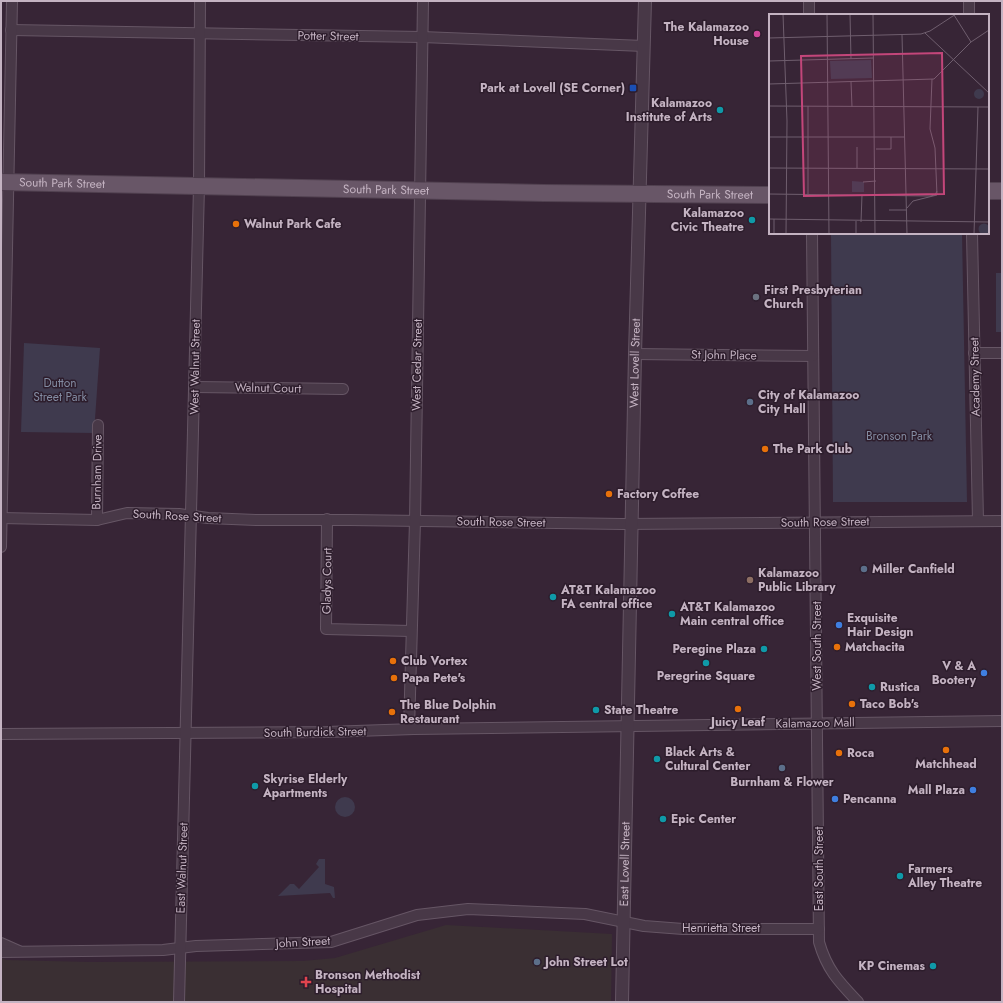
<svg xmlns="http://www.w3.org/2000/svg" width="1003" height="1003" viewBox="0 0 1003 1003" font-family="Jost,sans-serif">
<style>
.medical{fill:#3a2f33}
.green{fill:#3f3a4e}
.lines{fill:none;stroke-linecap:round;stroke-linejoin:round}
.minor-casing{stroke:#665665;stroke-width:12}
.tertiary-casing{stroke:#665665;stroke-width:14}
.primary-casing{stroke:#514150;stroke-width:18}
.minor{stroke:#483847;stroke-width:10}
.tertiary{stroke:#483847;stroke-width:12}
.primary{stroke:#685667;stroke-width:16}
.hotel-dot{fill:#d1479c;stroke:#2d1d2c;stroke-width:1.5}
.transit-dot{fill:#1a4fb4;stroke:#2d1d2c;stroke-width:1.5}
.culture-dot{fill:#0f9aa8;stroke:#2d1d2c;stroke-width:1.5}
.food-dot{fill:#e8710a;stroke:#2d1d2c;stroke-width:1.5}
.worship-dot{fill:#6b7280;stroke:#2d1d2c;stroke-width:1.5}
.service-dot{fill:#5c6f8a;stroke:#2d1d2c;stroke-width:1.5}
.education-dot{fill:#8d6e63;stroke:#2d1d2c;stroke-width:1.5}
.shop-dot{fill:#3f7fe0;stroke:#2d1d2c;stroke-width:1.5}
.health-dot{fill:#e0444e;stroke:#2d1d2c;stroke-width:1.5}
.labels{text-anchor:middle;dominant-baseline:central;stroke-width:3;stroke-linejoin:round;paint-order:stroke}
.poi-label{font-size:12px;font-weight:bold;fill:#c4b3c2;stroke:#2d1d2c;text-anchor:start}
.street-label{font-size:12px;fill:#c4b3c2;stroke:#2d1d2c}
.park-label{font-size:12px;fill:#838ca2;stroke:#2d1d2c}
.inset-road{fill:none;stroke:#6f5e6e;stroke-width:1}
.view{fill:#c3467a;fill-opacity:0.15;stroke:#c3467a;stroke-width:2}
.inset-edge{fill:none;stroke:#c4b3c2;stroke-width:2}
</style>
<rect width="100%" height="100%" fill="#372536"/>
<path class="medical" d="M446 925 612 934 611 1002H1V958L6 960 90 962 303 961 335 958Z"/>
<g class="green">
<path d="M831 233H962L967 502H833Z"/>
<rect x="996" y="273" width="6" height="59"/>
<path d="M24 343 100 348 94 433 21 432Z"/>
<circle cx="345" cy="807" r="10"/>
<path d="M319 859H325V884L334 887 335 898H333L330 893 278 896 290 884H294L299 889 319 867 316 864Z"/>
</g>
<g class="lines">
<defs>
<g id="minor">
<path d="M809 1V15"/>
<path d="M969 1V15"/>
<path d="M11 30 422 37 644 46"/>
<path d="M812 233 819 942C827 970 839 982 858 1002"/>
<path d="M972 233 978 521"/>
<path d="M974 353H1002"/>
<path d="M635 354 813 356"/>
<path d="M194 387 343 389"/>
<path d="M1 518 97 520 127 513 179 514 208 518 256 520H350L622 524 1002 521"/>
<path d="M327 519 326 629 411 631"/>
<path d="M97 520 98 425"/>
<path d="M1 547 12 1"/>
<path d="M409 729 415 521 423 1"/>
<path d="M1 734 327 732 414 729 1002 721"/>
<path d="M1 943 19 951"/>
<path d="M1 952 163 950 196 946 331 942 417 915 468 909 585 914 644 926 683 929H819"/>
<path d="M179 1002 199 186 200 1"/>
</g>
<g id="tertiary">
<path id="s1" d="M622 1002 635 354 645 1"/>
</g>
<g id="primary">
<path id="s2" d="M1 182 544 193 770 195"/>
<path d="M988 191H1002"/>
</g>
</defs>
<use href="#minor" class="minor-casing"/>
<use href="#tertiary" class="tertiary-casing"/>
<use href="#primary" class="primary-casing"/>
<use href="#minor" class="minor"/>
<use href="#tertiary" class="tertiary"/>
<use href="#primary" class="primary"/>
</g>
<circle class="hotel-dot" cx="757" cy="34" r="4"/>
<rect class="transit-dot" x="629" y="84" width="8" height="8" rx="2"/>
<g class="culture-dot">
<circle cx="720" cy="110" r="4"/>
<circle cx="752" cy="220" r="4"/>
<circle cx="553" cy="597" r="4"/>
<circle cx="672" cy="614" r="4"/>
<circle cx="764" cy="649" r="4"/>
<circle cx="706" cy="663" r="4"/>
<circle cx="872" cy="687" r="4"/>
<circle cx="596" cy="710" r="4"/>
<circle cx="657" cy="759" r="4"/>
<circle cx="255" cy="786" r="4"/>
<circle cx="663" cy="819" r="4"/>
<circle cx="900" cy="876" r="4"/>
<circle cx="933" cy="966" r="4"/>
</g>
<g class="food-dot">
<circle cx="236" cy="224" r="4"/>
<circle cx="765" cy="449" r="4"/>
<circle cx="609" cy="494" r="4"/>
<circle cx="837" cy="647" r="4"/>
<circle cx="393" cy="661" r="4"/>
<circle cx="394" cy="678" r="4"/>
<circle cx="852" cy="704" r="4"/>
<circle cx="738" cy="709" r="4"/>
<circle cx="392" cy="712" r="4"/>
<circle cx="946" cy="750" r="4"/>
<circle cx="839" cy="753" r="4"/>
</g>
<circle class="worship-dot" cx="756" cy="297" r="4"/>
<g class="service-dot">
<circle cx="750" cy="402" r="4"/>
<circle cx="864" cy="569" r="4"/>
<circle cx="782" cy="768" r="4"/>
<circle cx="537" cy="962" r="4"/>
</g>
<circle class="education-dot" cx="750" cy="580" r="4"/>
<g class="shop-dot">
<circle cx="839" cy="625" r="4"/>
<circle cx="984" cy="673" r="4"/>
<circle cx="973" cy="790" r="4"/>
<circle cx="835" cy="799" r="4"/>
</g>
<path class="health-dot" d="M304 976h4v4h4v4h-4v4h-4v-4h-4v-4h4z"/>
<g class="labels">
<g class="poi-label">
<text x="749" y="27" text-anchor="end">The Kalamazoo<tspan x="749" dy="14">House</tspan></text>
<text x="625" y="88" text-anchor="end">Park at Lovell (SE Corner)</text>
<text x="712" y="103" text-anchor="end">Kalamazoo<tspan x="712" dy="14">Institute of Arts</tspan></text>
<text x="744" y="213" text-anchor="end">Kalamazoo<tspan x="744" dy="14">Civic Theatre</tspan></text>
<text x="244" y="224">Walnut Park Cafe</text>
<text x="764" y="290">First Presbyterian<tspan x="764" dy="14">Church</tspan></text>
<text x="758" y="395">City of Kalamazoo<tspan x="758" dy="14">City Hall</tspan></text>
<text x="773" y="449">The Park Club</text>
<text x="617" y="494">Factory Coffee</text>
<text x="872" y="569">Miller Canfield</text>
<text x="758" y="573">Kalamazoo<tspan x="758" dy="14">Public Library</tspan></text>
<text x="561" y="590">AT&amp;T Kalamazoo<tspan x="561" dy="14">FA central office</tspan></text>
<text x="680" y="607">AT&amp;T Kalamazoo<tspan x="680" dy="14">Main central office</tspan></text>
<text x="847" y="618">Exquisite<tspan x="847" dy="14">Hair Design</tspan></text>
<text x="845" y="647">Matchacita</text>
<text x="756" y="649" text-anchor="end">Peregine Plaza</text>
<text x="401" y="661">Club Vortex</text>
<text x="976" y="666" text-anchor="end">V &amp; A<tspan x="976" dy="14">Bootery</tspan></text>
<text x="706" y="676" text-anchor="middle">Peregrine Square</text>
<text x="402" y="678">Papa Pete's</text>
<text x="880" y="687">Rustica</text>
<text x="860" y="704">Taco Bob's</text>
<text x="400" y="705">The Blue Dolphin<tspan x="400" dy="14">Restaurant</tspan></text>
<text x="604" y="710">State Theatre</text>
<text x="738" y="722" text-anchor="middle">Juicy Leaf</text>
<text x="665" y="752">Black Arts &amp;<tspan x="665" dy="14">Cultural Center</tspan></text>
<text x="847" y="753">Roca</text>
<text x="946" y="764" text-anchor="middle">Matchhead</text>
<text x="263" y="779">Skyrise Elderly<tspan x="263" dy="14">Apartments</tspan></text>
<text x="782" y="782" text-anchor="middle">Burnham &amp; Flower</text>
<text x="965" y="790" text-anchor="end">Mall Plaza</text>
<text x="843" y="799">Pencanna</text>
<text x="671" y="819">Epic Center</text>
<text x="908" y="869">Farmers<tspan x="908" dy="14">Alley Theatre</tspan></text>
<text x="545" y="962">John Street Lot</text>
<text x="925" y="966" text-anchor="end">KP Cinemas</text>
<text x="315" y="975">Bronson Methodist<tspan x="315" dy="14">Hospital</tspan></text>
</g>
<g class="street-label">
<text transform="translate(328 36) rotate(1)">Potter Street</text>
<text stroke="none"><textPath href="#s2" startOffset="61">South Park Street</textPath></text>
<text stroke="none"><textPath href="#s2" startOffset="385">South Park Street</textPath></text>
<text stroke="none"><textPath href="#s2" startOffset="709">South Park Street</textPath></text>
<text transform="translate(724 355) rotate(1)">St John Place</text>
<text stroke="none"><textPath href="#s1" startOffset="639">West Lovell Street</textPath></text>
<text transform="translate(417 365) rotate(-89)">West Cedar Street</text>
<text transform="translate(195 367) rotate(-89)">West Walnut Street</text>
<text transform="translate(975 377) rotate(-91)">Academy Street</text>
<text transform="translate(268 388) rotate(1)">Walnut Court</text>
<text transform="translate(97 472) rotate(-89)">Burnham Drive</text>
<text transform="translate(177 516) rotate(3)">South Rose Street</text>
<text transform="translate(501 522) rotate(1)">South Rose Street</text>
<text transform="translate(825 522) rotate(-1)">South Rose Street</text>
<text transform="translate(327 581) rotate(-89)">Gladys Court</text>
<text transform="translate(817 646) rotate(-90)">West South Street</text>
<text transform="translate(815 723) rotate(-1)">Kalamazoo Mall</text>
<text transform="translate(315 732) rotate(-1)">South Burdick Street</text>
<text stroke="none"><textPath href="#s1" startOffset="138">East Lovell Street</textPath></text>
<text transform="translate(182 868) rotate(-88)">East Walnut Street</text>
<text transform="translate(819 869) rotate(-90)">East South Street</text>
<text x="721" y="928">Henrietta Street</text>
<text transform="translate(303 942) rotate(-3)">John Street</text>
</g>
<g class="park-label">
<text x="60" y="383">Dutton<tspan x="60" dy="14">Street Park</tspan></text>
<text x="899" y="436">Bronson Park</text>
</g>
</g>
<g transform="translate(769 14)">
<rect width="220" height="220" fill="#372536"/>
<path d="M102 46 103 64 62 65 61 47ZM205 80a5 5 0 1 1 10 0a5 5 0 1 1-10 0ZM83 167 95 168V178H83ZM209.5 215a5.5 5.5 0 1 1 11 0a5.5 5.5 0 1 1-11 0Z" fill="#3f3a4e"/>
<path class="inset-road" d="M14 0 18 107 17 220M58 0 60 220M81 0 82 45M104 0 106 220M185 1 202 28M156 19 220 79M133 21 138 220M0 24 152 20 161 17 187 0M0 47 105 44M82 68 83 93M0 70 165 65 202 28 220 16M0 92 220 93M0 123H136M107 135H122V123M0 154 220 155M88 154V133M94 168 107 167M0 180 161 182 166 181 168 177M39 181V92M138 194 144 187 168 181 166 134 161 115 163 65M120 196H138M0 205 220 208M92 208 93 181M5 220V205M87 220V207M205 220 209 93"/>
<path class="view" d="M173 39 175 180 35 182 32 42Z"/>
<rect width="220" height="220" class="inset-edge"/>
</g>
<rect width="1003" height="1003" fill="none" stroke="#c4b3c2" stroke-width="4"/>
</svg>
